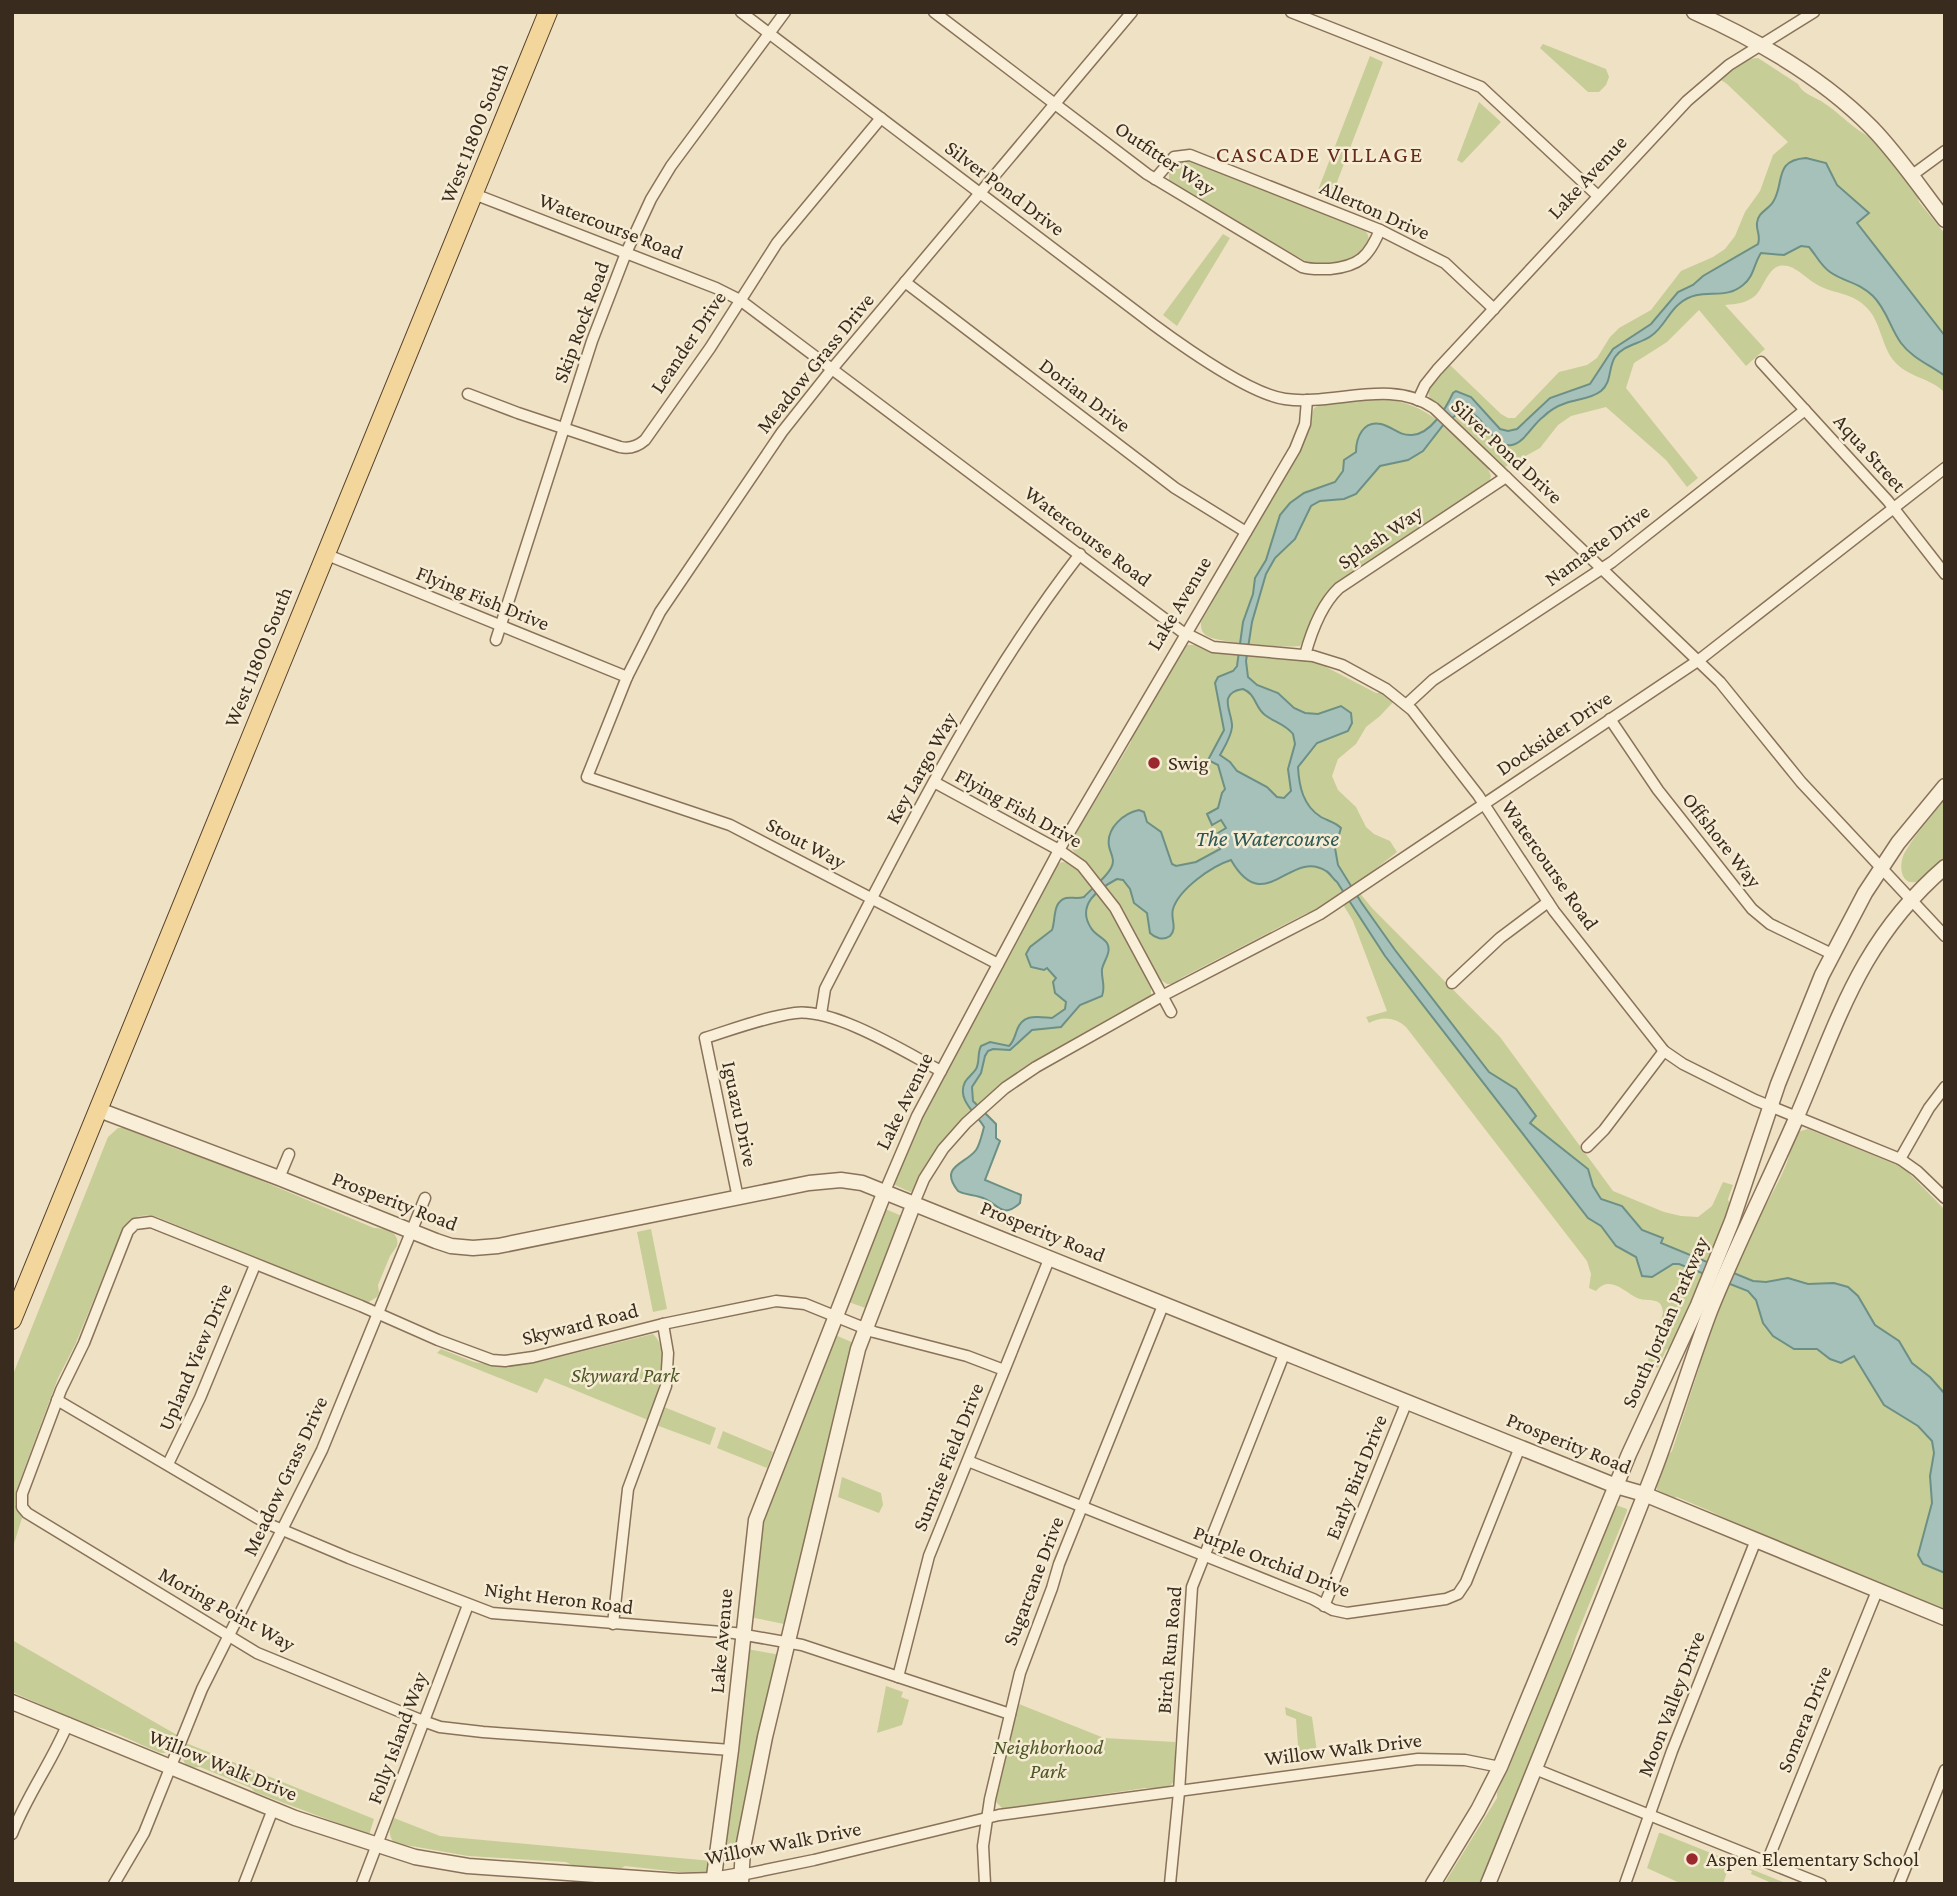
<svg xmlns="http://www.w3.org/2000/svg" width="1957" height="1896" viewBox="0 0 1957 1896" font-family="'Crimson Pro',serif">
<style>
.green{fill:#c7cd97}
.water{fill:#a6c1b9;stroke:#6c9086;stroke-width:2;fill-rule:evenodd}
.lines{fill:none;stroke-linecap:round;stroke-linejoin:round}
.minor-casing{stroke:#89725a;stroke-width:13}
.tertiary-casing{stroke:#89725a;stroke-width:17}
.primary-casing{stroke:#57412e;stroke-width:20}
.minor{stroke:#f9eed7;stroke-width:10}
.tertiary{stroke:#f9eed7;stroke-width:14}
.primary{stroke:#f2d69b;stroke-width:18}
.poi-dot{fill:#99292c;stroke:#f6ebd3;stroke-width:2.5}
.labels{text-anchor:middle;dominant-baseline:central;stroke-width:5;stroke-linejoin:round;paint-order:stroke}
.street-label{font-size:21px;fill:#392b1e;stroke:#f6ebd3}
.poi-label{font-size:21px;fill:#392b1e;stroke:#f6ebd3;text-anchor:start}
.park-label{font-size:21px;font-style:italic;fill:#4a5624;stroke:#f6ebd3}
.neighbourhood-label{font-size:23px;letter-spacing:2px;fill:#662b1d;stroke:#f6ebd3}
.water-label{font-size:23px;font-style:italic;fill:#2d5955;stroke:#f6ebd3}
</style>
<rect width="100%" height="100%" fill="#efe1c3"/>
<g class="green">
<path d="M1543 44 1606 69 1609 77 1606 85 1599 92H1588L1540 48Z"/>
<path d="M1370 56 1383 62 1332 195 1318 190Z"/>
<path d="M1758 58 1798 84C1802 93 1812 96 1821 101 1839 112 1854 130 1872 138L1916 192 1919 202 1945 234V393C1932 379 1913 378 1899 366 1880 350 1883 322 1865 306 1851 292 1832 294 1816 284 1805 278 1794 263 1779 266 1768 269 1763 288 1756 295 1747 303 1737 304 1725 305L1765 349 1746 366 1699 310 1667 342 1634 363 1626 388 1698 478 1687 487 1666 460 1606 407 1571 416 1558 425 1540 448 1503 468 1429 397 1428 390 1433 381 1437 380 1450 365 1501 414 1508 418H1515L1559 372 1587 365 1597 358 1610 337 1619 328 1651 310 1681 271 1713 257 1725 249 1735 236 1745 212 1760 191 1773 155 1788 142 1727 84 1718 78 1748 59Z"/>
<path d="M1479 102 1501 122 1462 163 1457 160Z"/>
<path d="M1185 158 1364 229C1369 235 1370 238 1366 244 1355 263 1328 266 1307 262L1174 185 1169 180V171L1176 162Z"/>
<path d="M1223 234 1230 238 1177 326 1163 315Z"/>
<path d="M1382 399C1430 402 1454 436 1487 466L1491 476 1489 482 1351 572 1300 646C1286 648 1218 643 1207 636 1201 632 1201 628 1201 622L1302 446 1314 408 1325 403Z"/>
<path d="M1187 645H1196L1210 651C1232 653 1316 656 1328 668L1376 693H1382L1394 701 1380 716 1366 727 1356 744 1338 759 1332 776 1338 790 1356 807 1366 827 1374 834 1390 841 1397 852 1354 886 1372 908 1500 1037 1613 1191 1664 1212 1681 1216 1698 1217 1712 1206 1723 1182 1733 1185 1728 1199 1730 1206 1718 1235 1742 1244 1755 1218 1760 1216C1767 1201 1794 1159 1790 1144L1797 1132 1808 1129 1895 1164 1907 1171 1945 1210V1610L1736 1525 1712 1512 1677 1497 1673 1498 1657 1490C1654 1478 1663 1458 1672 1451L1699 1368 1696 1362 1714 1312 1691 1302 1672 1347 1666 1350 1658 1368 1647 1363 1663 1313C1662 1295 1649 1303 1637 1298 1623 1291 1610 1275 1596 1291L1589 1288 1591 1274 1587 1261 1406 1027C1395 1017 1382 1016 1369 1023L1366 1017 1387 1011 1353 921 1338 896 1312 913H1307L1183 977 1173 984H1167L1159 979C1142 947 1127 912 1104 884 1095 873 1072 856 1070 843L1131 742V735L1182 649Z"/>
<path d="M1945 799V860C1937 867 1928 878 1919 881 1900 888 1898 864 1905 852 1916 833 1932 816 1945 799Z"/>
<path d="M1062 862C1090 863 1137 960 1151 985V995C1136 1010 1110 1021 1091 1032 1025 1070 944 1116 914 1191L910 1192 895 1185 893 1182 910 1140 1056 865Z"/>
<path d="M118 1128H124L179 1150 205 1157 374 1228C386 1228 400 1232 397 1246L390 1256 378 1285 379 1292 377 1297 367 1303 157 1217C141 1213 130 1217 122 1231L75 1345 58 1378 15 1494V1505L22 1518 12 1550V1377L108 1137Z"/>
<path d="M883 1208 904 1217 868 1309 846 1301Z"/>
<path d="M651 1229 667 1309 653 1312 637 1232Z"/>
<path d="M653 1334C673 1352 656 1399 648 1420L545 1378 537 1393 437 1353 441 1349 474 1362 503 1367 543 1361Z"/>
<path d="M833 1334 856 1344 789 1625 750 1617 760 1523Z"/>
<path d="M664 1407 716 1428 710 1445 656 1425Z"/>
<path d="M723 1431 773 1452 767 1468 717 1448Z"/>
<path d="M842 1477 881 1493 883 1505 879 1513 838 1497Z"/>
<path d="M1616 1505 1627 1509V1511L1575 1639 1564 1681 1482 1884H1444L1497 1798V1792L1509 1767Z"/>
<path d="M12 1640 177 1735C174 1741 172 1751 164 1753 158 1755 108 1726 90 1726L12 1692Z"/>
<path d="M747 1649 781 1655 739 1858 721 1860Z"/>
<path d="M886 1686 903 1692 901 1697 909 1700 902 1725 877 1733Z"/>
<path d="M1019 1704 1104 1738 1175 1742V1780C1167 1792 1156 1788 1145 1788L1003 1809 995 1801V1792L999 1789Z"/>
<path d="M1285 1707 1312 1717 1318 1759 1302 1761 1298 1745 1296 1719 1286 1715Z"/>
<path d="M186 1743 374 1819 369 1835 255 1792 251 1788 200 1767C181 1770 180 1756 186 1743Z"/>
<path d="M394 1818 440 1836 712 1861 710 1869 704 1873 697 1874 625 1866 620 1869 572 1865 566 1862 468 1856 394 1843C387 1833 390 1828 394 1818Z"/>
<path d="M1659 1833H1661L1788 1884H1774L1751 1874 1752 1871 1728 1861 1724 1870 1727 1872 1723 1884H1682L1647 1868Z"/>
</g>
<path class="water" d="M1806 158 1826 163 1837 185 1869 213 1857 223 1945 336V376C1930 365 1912 358 1901 343 1890 328 1887 310 1873 296 1859 282 1844 282 1830 272 1821 266 1816 255 1809 247L1801 246 1784 255 1761 253C1754 263 1754 277 1743 285 1723 302 1701 285 1679 304 1668 313 1664 327 1651 336 1640 344 1623 345 1615 357 1608 368 1612 382 1601 391 1591 399 1577 399 1566 403 1557 406 1549 411 1543 417 1533 424 1524 443 1512 445 1491 449 1484 411 1463 410L1444 424 1423 451 1408 460 1380 466 1356 494 1344 499 1320 501 1311 506 1295 539 1275 558 1266 574 1252 622 1246 661 1248 677 1257 685 1278 693 1294 708 1305 713 1318 714 1341 706 1351 713 1352 723 1348 731 1317 743 1298 767C1299 786 1303 806 1321 817 1328 821 1335 822 1341 828L1335 848 1338 865 1361 902 1395 950 1489 1072 1516 1089 1536 1116 1530 1123 1588 1169 1593 1186 1601 1199 1622 1206 1642 1230 1663 1238 1661 1243 1753 1281 1766 1282 1788 1278 1808 1284 1834 1283 1848 1287 1858 1296 1875 1325 1899 1341 1912 1363 1930 1377 1945 1394V1573L1923 1564 1918 1555 1932 1503 1930 1476 1934 1453 1932 1441 1918 1426 1884 1405 1854 1356 1841 1363 1830 1359 1817 1349H1794L1773 1336 1763 1323 1756 1300 1748 1291 1679 1264H1673L1652 1277 1642 1276 1636 1257 1616 1246 1601 1226 1588 1218 1385 956 1337 882C1333 879 1330 873 1326 871 1290 848 1265 919 1231 860 1212 866 1179 889 1173 909 1170 918 1178 928 1170 936 1163 941 1155 938 1150 933L1147 913 1134 903 1130 889 1123 880 1117 879C1098 889 1076 905 1091 928 1095 935 1103 937 1107 943 1112 952 1104 960 1102 969 1101 979 1106 986 1102 996L1080 1005 1061 1027 1032 1030 1010 1050 993 1049 988 1051 985 1056 981 1073 972 1087 973 1101 996 1124V1138L1000 1141 985 1180 1021 1195 1020 1203C1001 1221 997 1201 980 1197 971 1194 965 1195 958 1191 938 1166 966 1164 976 1150 980 1144 982 1134 984 1127 977 1114 956 1100 965 1082 968 1077 973 1074 976 1069 980 1062 977 1054 981 1046L990 1042 1009 1046C1014 1041 1014 1038 1017 1030 1023 1013 1038 1017 1052 1018L1065 1009 1066 1002 1055 993 1053 982 1056 978 1047 968 1044 970 1031 967 1026 954 1030 947 1052 930C1056 920 1052 902 1066 898 1072 897 1077 899 1084 897 1092 888 1106 878 1111 868 1116 860 1110 853 1109 846 1106 828 1124 813 1139 810L1144 812 1147 822 1161 832 1172 864 1176 866 1196 862 1220 849 1213 836 1226 828 1221 820 1212 825 1207 814 1218 808 1222 793 1225 789 1218 765 1208 760 1224 730 1215 683 1218 677 1233 671 1237 666 1243 622 1253 594 1255 578 1266 560 1280 515 1290 503 1304 493 1335 482 1343 471 1344 460 1356 452C1356 438 1363 420 1381 424 1393 427 1399 436 1412 435 1431 434 1446 408 1453 393L1456 391 1471 397 1500 429 1508 431 1517 429 1550 398 1590 384 1613 349 1651 324 1678 292 1693 285 1703 276 1758 244C1761 235 1756 231 1757 223 1758 212 1768 210 1773 202 1785 184 1773 160 1806 158ZM1243 689C1256 694 1255 708 1265 715 1274 722 1285 724 1293 734L1295 744 1288 769 1291 791 1284 798 1277 797 1267 787 1237 771 1230 762 1220 755C1225 746 1231 737 1232 727 1233 713 1216 693 1243 689Z"/>
<g class="lines">
<defs>
<g id="minor">
<path d="M741 12 1154 325C1184 347 1250 394 1285 399 1334 406 1390 378 1434 408L1720 682 1801 782 1945 936"/>
<path d="M934 12 1147 174 1302 267C1311 270 1320 269 1330 269 1360 266 1369 256 1380 230"/>
<path d="M1291 12 1481 87 1598 196"/>
<path d="M1911 176 1945 151"/>
<path d="M1155 179 1174 157 1190 155 1380 230 1445 263 1494 309"/>
<path d="M474 194 716 288 740 300 1134 596 1181 631 1213 647 1313 656 1342 665 1386 689 1412 710 1478 795 1554 911 1664 1051 1683 1064 1755 1100 1900 1159 1917 1171 1945 1198"/>
<path d="M905 282 1175 488 1246 532"/>
<path d="M1761 362 1888 501 1945 574"/>
<path d="M468 394 518 413 620 447C629 449 637 447 645 440L710 348 777 243 881 118"/>
<path d="M1418 400 1425 385 1437 370 1687 101 1729 65 1814 12"/>
<path d="M325 554 627 677"/>
<path d="M496 640 592 341 626 253 651 199 671 166 785 12"/>
<path d="M1305 655C1311 633 1322 604 1339 588L1506 477"/>
<path d="M1407 704 1433 680 1612 562 1805 410"/>
<path d="M1610 719 1658 790 1752 909 1770 924 1832 954"/>
<path d="M934 782 1059 850 1082 866 1115 908 1171 1012"/>
<path d="M998 964 730 825 587 777 627 677 660 612 782 432 832 369 1132 12"/>
<path d="M1452 983 1500 938 1548 902"/>
<path d="M821 1014 825 989C902 840 977 687 1080 554"/>
<path d="M1587 1147 1604 1130 1664 1051"/>
<path d="M1900 1159 1929 1108 1945 1087"/>
<path d="M279 1178 289 1154"/>
<path d="M885 1191 917 1116 1059 850 1295 449 1305 424 1307 400"/>
<path d="M738 1198 705 1038C734 1029 765 1017 795 1013 835 1008 905 1052 941 1071"/>
<path d="M914 1203 924 1179 943 1149 966 1123 1005 1088 1036 1067 1162 996 1320 914 1699 660 1945 468"/>
<path d="M57 1400 266 1523 349 1558 492 1613 734 1633 802 1645 1010 1714"/>
<path d="M968 1461 1313 1599 1333 1610 1347 1613 1446 1599 1458 1594 1466 1582 1520 1447"/>
<path d="M168 1464 200 1398 255 1265"/>
<path d="M1324 1606 1407 1401"/>
<path d="M613 1624 628 1489 666 1386 668 1353 663 1324"/>
<path d="M898 1677 929 1556 1050 1257"/>
<path d="M731 1750 483 1732 440 1727 423 1721 257 1653 27 1513 22 1507V1494L61 1390 84 1343 128 1231 135 1224 151 1222 361 1306 438 1340 492 1360 505 1361 533 1357 663 1324 776 1301 805 1304 874 1332 967 1356 1004 1370"/>
<path d="M1535 1769 1821 1884"/>
<path d="M12 1834C27 1795 52 1762 68 1723"/>
<path d="M1767 1862 1877 1591"/>
<path d="M741 1875 814 1860 999 1815 1418 1759 1465 1760 1500 1767"/>
<path d="M114 1884 144 1833 202 1689 322 1450 425 1198"/>
<path d="M244 1884 273 1809"/>
<path d="M362 1884 468 1605"/>
<path d="M985 1884 983 1846 990 1799 1020 1673 1052 1588 1059 1564 1164 1303"/>
<path d="M1170 1884 1179 1792 1192 1587 1285 1352"/>
<path d="M1625 1884 1672 1751 1756 1540"/>
<path d="M1899 1884 1945 1770"/>
</g>
<g id="tertiary">
<path d="M1694 12C1759 41 1822 77 1872 128 1899 156 1921 189 1945 220"/>
<path d="M99 1110 279 1178 436 1241 451 1246 473 1248 498 1246 809 1183 841 1180 862 1183 1616 1486 1644 1494 1945 1618"/>
<path d="M12 1702 295 1818 415 1857 468 1866 679 1881 713 1880 741 1875"/>
<path d="M713 1884 731 1750 756 1520 885 1191"/>
<path d="M741 1884 743 1848 765 1737 858 1349 914 1203"/>
<path d="M1433 1884 1478 1810 1500 1767 1629 1454 1698 1305 1732 1221 1778 1084 1822 975 1865 893 1898 843 1945 786"/>
<path d="M1488 1884C1544 1746 1600 1609 1654 1471 1674 1418 1690 1364 1710 1311 1736 1246 1767 1185 1795 1121 1838 1022 1859 941 1945 867"/>
</g>
<path id="primary" d="M12 1320 548 12"/>
</defs>
<use href="#minor" class="minor-casing"/>
<use href="#tertiary" class="tertiary-casing"/>
<use href="#primary" class="primary-casing"/>
<use href="#minor" class="minor"/>
<use href="#tertiary" class="tertiary"/>
<use href="#primary" class="primary"/>
</g>
<g class="poi-dot">
<circle cx="1154" cy="763" r="7"/>
<circle cx="1692" cy="1859" r="7"/>
</g>
<g class="labels">
<g class="street-label">
<text transform="translate(474 133) rotate(-68)">West 11800 South</text>
<text transform="translate(1165 158) rotate(34)">Outfitter Way</text>
<text transform="translate(1587 177) rotate(-47)">Lake Avenue</text>
<text transform="translate(1005 188) rotate(37)">Silver Pond Drive</text>
<text transform="translate(1375 210) rotate(24)">Allerton Drive</text>
<text transform="translate(611 226) rotate(21)">Watercourse Road</text>
<text transform="translate(581 322) rotate(-70)">Skip Rock Road</text>
<text transform="translate(688 342) rotate(-56)">Leander Drive</text>
<text transform="translate(815 363) rotate(-51)">Meadow Grass Drive</text>
<text transform="translate(1085 395) rotate(37)">Dorian Drive</text>
<text transform="translate(1507 451) rotate(43)">Silver Pond Drive</text>
<text transform="translate(1870 453) rotate(48)">Aqua Street</text>
<text transform="translate(1088 536) rotate(37)">Watercourse Road</text>
<text transform="translate(1380 537) rotate(-34)">Splash Way</text>
<text transform="translate(1597 545) rotate(-36)">Namaste Drive</text>
<text transform="translate(483 598) rotate(22)">Flying Fish Drive</text>
<text transform="translate(1179 603) rotate(-59)">Lake Avenue</text>
<text transform="translate(258 657) rotate(-68)">West 11800 South</text>
<text transform="translate(1554 733) rotate(-34)">Docksider Drive</text>
<text transform="translate(921 768) rotate(-61)">Key Largo Way</text>
<text transform="translate(1019 808) rotate(29)">Flying Fish Drive</text>
<text transform="translate(1722 840) rotate(52)">Offshore Way</text>
<text transform="translate(806 843) rotate(28)">Stout Way</text>
<text transform="translate(1550 865) rotate(55)">Watercourse Road</text>
<text transform="translate(904 1101) rotate(-64)">Lake Avenue</text>
<text transform="translate(740 1114) rotate(78)">Iguazu Drive</text>
<text transform="translate(395 1201) rotate(21)">Prosperity Road</text>
<text transform="translate(1043 1231) rotate(22)">Prosperity Road</text>
<text transform="translate(1665 1322) rotate(-66)">South Jordan Parkway</text>
<text transform="translate(580 1324) rotate(-14)">Skyward Road</text>
<text transform="translate(195 1357) rotate(-67)">Upland View Drive</text>
<text transform="translate(1569 1443) rotate(22)">Prosperity Road</text>
<text transform="translate(948 1457) rotate(-68)">Sunrise Field Drive</text>
<text transform="translate(285 1476) rotate(-65)">Meadow Grass Drive</text>
<text transform="translate(1356 1477) rotate(-68)">Early Bird Drive</text>
<text transform="translate(1272 1561) rotate(21)">Purple Orchid Drive</text>
<text transform="translate(1033 1581) rotate(-69)">Sugarcane Drive</text>
<text transform="translate(559 1598) rotate(7)">Night Heron Road</text>
<text transform="translate(227 1609) rotate(29)">Moring Point Way</text>
<text transform="translate(721 1641) rotate(-85)">Lake Avenue</text>
<text transform="translate(1169 1650) rotate(-85)">Birch Run Road</text>
<text transform="translate(1671 1704) rotate(-69)">Moon Valley Drive</text>
<text transform="translate(1804 1719) rotate(-68)">Somera Drive</text>
<text transform="translate(397 1738) rotate(-70)">Folly Island Way</text>
<text transform="translate(1343 1749) rotate(-7)">Willow Walk Drive</text>
<text transform="translate(223 1765) rotate(22)">Willow Walk Drive</text>
<text transform="translate(783 1843) rotate(-11)">Willow Walk Drive</text>
</g>
<g class="poi-label">
<text x="1168" y="763">Swig</text>
<text x="1706" y="1859">Aspen Elementary School</text>
</g>
<g class="park-label">
<text x="625" y="1375">Skyward Park</text>
<text x="1048" y="1747">Neighborhood<tspan x="1048" dy="24">Park</tspan></text>
</g>
<g class="neighbourhood-label">
<text x="1320" y="154">CASCADE VILLAGE</text>
</g>
<g class="water-label">
<text x="1267" y="838">The Watercourse</text>
</g>
</g>
<rect width="1957" height="1896" fill="none" stroke="#392b1e" stroke-width="28"/>
</svg>
